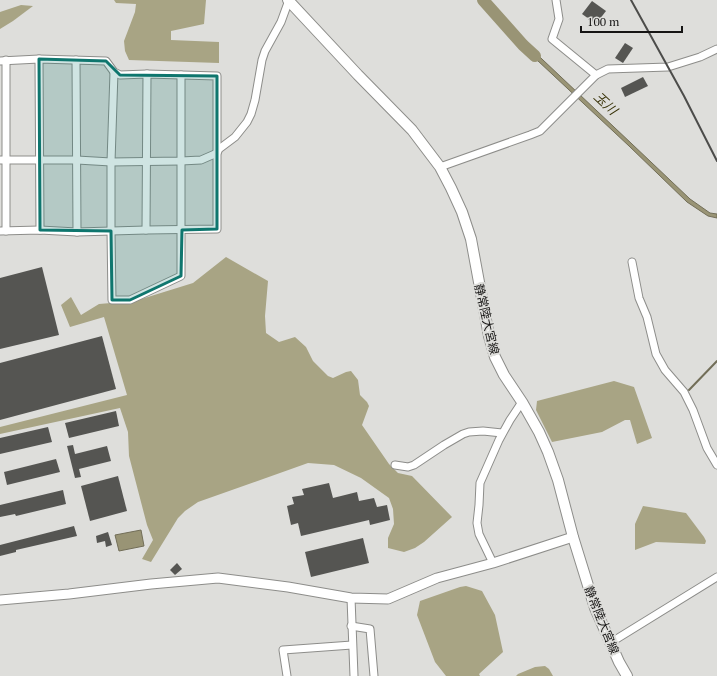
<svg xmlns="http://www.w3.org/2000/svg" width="717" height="676" viewBox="0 0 717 676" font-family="'PT Serif','Noto Sans JP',serif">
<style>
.forest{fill:#a8a484}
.water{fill:#999475;stroke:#726e58}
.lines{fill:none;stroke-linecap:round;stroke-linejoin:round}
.stream{stroke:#726e58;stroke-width:2}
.river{stroke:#999475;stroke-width:12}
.building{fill:#555552}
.minor-casing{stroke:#8d8d8a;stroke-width:9}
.tertiary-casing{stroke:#8d8d8a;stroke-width:11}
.secondary-casing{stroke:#8d8d8a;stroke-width:12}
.minor{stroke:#fff;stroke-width:7}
.tertiary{stroke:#fff;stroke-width:9}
.secondary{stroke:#fff;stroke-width:10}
.rail{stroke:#4c4c4a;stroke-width:2}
.marked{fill:#0f766e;fill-opacity:0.2;stroke:#0f766e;stroke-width:3;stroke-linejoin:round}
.labels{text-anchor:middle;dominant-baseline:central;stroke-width:4;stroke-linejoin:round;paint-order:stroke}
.street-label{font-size:12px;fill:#161514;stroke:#dededb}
.water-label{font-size:13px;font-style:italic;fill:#373106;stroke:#dededb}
</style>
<rect width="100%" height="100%" fill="#dededb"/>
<g class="forest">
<path d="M114 0H206L204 24 171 31V40L219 42V63L129 60 125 51 124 41 135 12 136 4 116 3Z"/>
<path d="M21 5 33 6 13 21 0 29V12Z"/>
<path d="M226 257 268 281 265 316 266 333 279 342 295 337 306 347 313 361 328 376 333 378 346 372 351 371 358 380 360 395 367 402 369 406 362 425 389 464 398 473 412 476 452 517 424 542 415 548 404 552 388 548V538L394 524 393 509 389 498 361 478 334 465 308 463 198 502 185 511 178 518 151 562 142 559 153 540 147 525 129 456 128 432 120 408 0 434V427L127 395 104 317 70 327 61 305 71 297 81 315 99 304 135 301 193 283Z"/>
<path d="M614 381 634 387 652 438 637 444 630 420H625L602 432 552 442 536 410 537 401Z"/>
<path d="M643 506 686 513 704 537 706 541 705 544 656 542 635 550V524Z"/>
<path d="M466 586 482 591 495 615 503 652 479 674 480 676H446L435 662 417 615 420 601 460 587Z"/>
<path d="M545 666 549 669 553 676H516L518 674 535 667Z"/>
</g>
<g class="water">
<path d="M525 43 632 144 690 199 710 213 717 214V218L708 216 687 202 629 146 522 46Z"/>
<path d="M141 530 144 546 119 551 115 535Z"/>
</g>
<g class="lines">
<path class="stream" d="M689 390 717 361"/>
<path class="river" d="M483 0 523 45 535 56"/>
</g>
<g class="building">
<path d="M592 1 606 11 596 24 582 14Z"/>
<path d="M625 43 633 48 623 63 615 58Z"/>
<path d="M643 77 648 86 625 97 621 88Z"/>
<path d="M42 267 59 335 0 349V278Z"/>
<path d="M102 336 116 389 0 420V363Z"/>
<path d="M116 411 119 426 69 438 65 423Z"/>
<path d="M48 427 52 442 0 454V438Z"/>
<path d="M73 445 75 454 107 446 111 461 79 469 81 477 75 478 67 446Z"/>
<path d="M56 459 60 472 7 485 4 472Z"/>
<path d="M118 476 127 511 90 521 81 486Z"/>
<path d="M329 483 333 498 357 492 359 501 374 498 377 507 387 505 390 520 370 525 369 520 301 536 298 523 291 525 287 506 294 504 292 497 304 495 302 489Z"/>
<path d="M63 490 66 504 16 516 15 514 0 517V505Z"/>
<path d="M74 526 77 536 16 550V552L0 556V545Z"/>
<path d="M108 532 112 545 106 547 105 541 97 543 96 536Z"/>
<path d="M363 538 369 563 311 577 305 552Z"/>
<path d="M177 563 182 569 175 575 170 570Z"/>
</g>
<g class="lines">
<defs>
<g id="minor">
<path d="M556 0 559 19 552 39 596 75"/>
<path d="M39 59 40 230"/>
<path d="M6 60V231"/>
<path d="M76 60 77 232"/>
<path d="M0 61 39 59 106 61 114 72 120 75 147 74 217 76V229L146 230 77 232 40 230 0 231"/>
<path d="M114 72 111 162V231L112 300H130L181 276V75"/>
<path d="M0 160H77L111 162 181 161 201 160 217 153 219 149 235 137 247 122 251 114 255 100 262 60 265 51 281 22 289 0"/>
<path d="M440 167 530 135 540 131 596 75 608 69 668 67 700 57 717 49"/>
<path d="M146 230 147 74"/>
<path d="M632 262 639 298 647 317 656 354 665 370 684 392 693 410 707 448 717 465"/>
<path d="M395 465 408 467 414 465 444 445 463 434 469 432 483 431 502 433"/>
<path d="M493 563 479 534 477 523 479 505 480 483 499 440 510 420 522 402"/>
<path d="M351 598 354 676"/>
<path d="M351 626 370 629 374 676"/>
<path d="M610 643 717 577"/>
<path d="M287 676 283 650 352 645"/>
</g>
<path id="tertiary" d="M0 600 69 594 151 584 218 578 288 587 351 598 388 599 437 578 493 563 573 537"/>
<path id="secondary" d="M288 0 358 75 412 130 440 167 451 188 462 212 471 239 489 336 495 357 504 375 522 402 539 432 548 452 558 480 573 537 595 608 619 662 627 676"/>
</defs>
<use href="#minor" class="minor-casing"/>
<use href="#tertiary" class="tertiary-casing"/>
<use href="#secondary" class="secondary-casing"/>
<use href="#minor" class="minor"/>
<use href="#tertiary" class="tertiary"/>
<use href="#secondary" class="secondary"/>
<path class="rail" d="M631 0 684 96 717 161"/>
</g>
<path class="marked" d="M39 59 106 61 120 75 217 76V229L182 230 181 276 130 300H112L111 231 40 230Z"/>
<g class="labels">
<g class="street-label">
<text transform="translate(487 319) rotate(77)">静常陸大宮線</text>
<text transform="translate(602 620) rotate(68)">静常陸大宮線</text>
</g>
<g class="water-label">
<text transform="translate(606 103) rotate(43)">玉川</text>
</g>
</g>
<path d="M581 26v6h101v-6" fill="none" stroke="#161514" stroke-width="2"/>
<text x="587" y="26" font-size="12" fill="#161514" stroke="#dededb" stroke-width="3" paint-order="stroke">100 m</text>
</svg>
